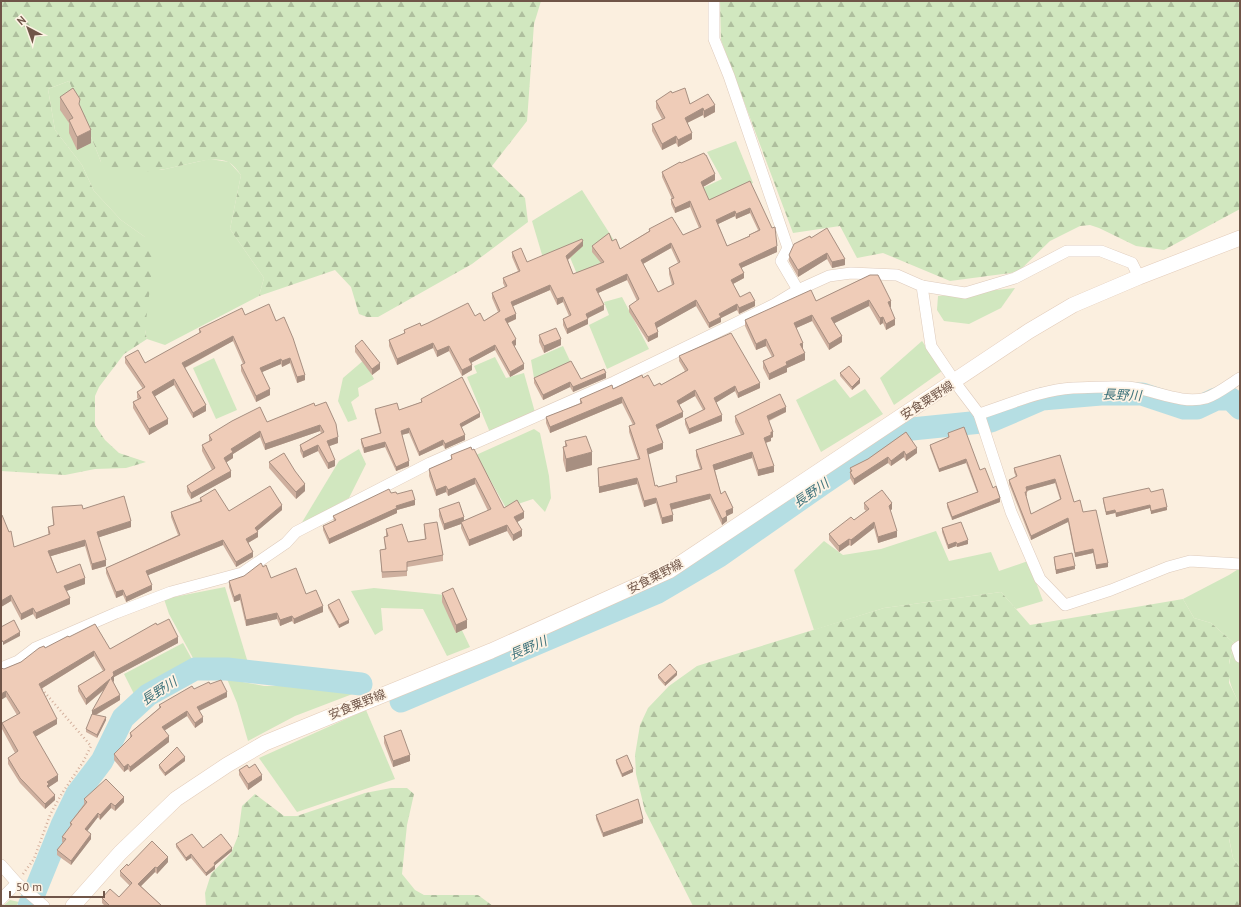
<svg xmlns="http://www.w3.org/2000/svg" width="1241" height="907" viewBox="0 0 1241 907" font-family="'PT Sans','Noto Sans JP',sans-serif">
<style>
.grass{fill:#d1e7bf}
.forest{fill:url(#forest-firs)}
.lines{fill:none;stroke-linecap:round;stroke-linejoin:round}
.river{stroke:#b5dee3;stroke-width:23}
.street-casing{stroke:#decbbc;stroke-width:12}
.secondary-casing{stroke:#e3ccba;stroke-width:16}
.path{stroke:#d3af9c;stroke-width:2.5;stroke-dasharray:1 3;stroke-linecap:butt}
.street{stroke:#fff;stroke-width:11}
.secondary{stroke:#fff;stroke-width:15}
.wall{fill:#ceaf9e;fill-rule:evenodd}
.shaded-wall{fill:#a78f81}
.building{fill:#efccb8;stroke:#a78f81;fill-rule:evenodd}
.labels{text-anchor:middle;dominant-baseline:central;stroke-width:3.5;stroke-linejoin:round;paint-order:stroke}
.street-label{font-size:12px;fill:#705548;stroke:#fef3e5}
.water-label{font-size:13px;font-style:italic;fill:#40747c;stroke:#fef3e5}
</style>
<defs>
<pattern id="forest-firs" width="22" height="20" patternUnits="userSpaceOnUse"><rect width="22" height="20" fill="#d1e7bf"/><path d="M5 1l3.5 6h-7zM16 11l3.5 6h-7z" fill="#aebe9d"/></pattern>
</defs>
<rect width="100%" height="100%" fill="#fbefdf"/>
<g class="grass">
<path d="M69 81 101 162 161 170 210 159 229 162 241 175 230 229 264 278 259 296 165 345 147 339 145 330V237L121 220 94 191 82 165 55 130 48 89Z"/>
<path d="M736 141 753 183 699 204 694 192 722 179 707 152Z"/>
<path d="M582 190 615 242 605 261 577 274 566 248 543 258 532 221Z"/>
<path d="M1015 288 1001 308 969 324 944 321 937 310 938 296Z"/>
<path d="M622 297 649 349 607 369 589 325 609 315 604 302Z"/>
<path d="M922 341 942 371 894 405 880 378Z"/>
<path d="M563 346 571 363 534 378 531 360Z"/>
<path d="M495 357 506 378 524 373 536 416 491 435 467 377 477 373 474 366Z"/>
<path d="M214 358 237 410 216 419 193 368Z"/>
<path d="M364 360 374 379 358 388 359 396 351 402 357 419 348 422 338 401 343 378Z"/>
<path d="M835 379 850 398 865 389 883 414 821 452 796 400Z"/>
<path d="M534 429 540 433 549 476 551 498 545 512 533 499 506 508 476 455Z"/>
<path d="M359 449 366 464 349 498 301 524 339 461Z"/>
<path d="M936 531 949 561 991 552 999 571 1028 561 1043 601 1016 609 1001 592 884 608 814 630 794 570 824 541 843 555 881 549Z"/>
<path d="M1240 568V705C1226 677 1226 673 1234 643L1211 623 1194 618 1183 599 1229 575Z"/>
<path d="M225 587 248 663 193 658 169 614 164 599Z"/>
<path d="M374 588 445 595 470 647 447 656 423 609 381 608 383 630 375 635 351 591Z"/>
<path d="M183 643 194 663 134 694 124 674Z"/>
<path d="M227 679 264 686H288L320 682 363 690 295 716 248 741 237 703Z"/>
<path d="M366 710 395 779 297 812 259 758Z"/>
<path d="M1240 824V868L1233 858 1229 838Z"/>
<path d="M10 900 19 902 16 906H3Z"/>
</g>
<g class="forest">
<path d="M1 1H541L534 24 527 121 492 166 525 198 528 222 472 264 378 317H367L359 314 351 287 335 270 259 296 264 278 230 229 241 175C238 171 233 164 228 162 216 157 203 161 192 163 162 170 128 179 101 162L69 81 48 89 55 130 82 165 94 191 121 220 145 237 154 253 145 330 147 339 124 354 99 387 95 396V425L105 440 119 453 146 462 126 468 95 469 65 475 1 471Z"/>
<path d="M720 1H1240V209L1164 250 1136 246 1099 228 1090 225 1080 226 1050 241 1018 272 950 281 883 253 857 258 840 226 793 233 721 40Z"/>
<path d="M1001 592 1030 625 1183 599 1194 618 1211 623 1234 643 1229 662V683L1240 705V824L1229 839 1233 858 1240 868V906H693L645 811 636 774 635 755 640 725 648 708 669 686 697 666 884 608Z"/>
<path d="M391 788H407L414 794 407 825 402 874 415 890 424 895H478L493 906H206L205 893 211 874 231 853 238 836 242 806 255 794 284 816H297L365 793Z"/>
</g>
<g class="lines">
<g class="river">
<path d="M401 701 656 593 719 556 822 484 902 430 991 421 1042 399 1101 394H1142L1184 408H1197L1216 399H1231L1240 408"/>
<path d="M29 906 62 825 77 794 102 761 123 718 148 695 195 669H227L361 684"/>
</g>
<defs>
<g id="street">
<path d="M714 1V39L729 76 788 248 781 261 798 290"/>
<path d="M922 286 965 293 1015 278 1067 251H1101L1132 263 1139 277"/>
<path d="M979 414C1011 404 1040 390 1073 388 1091 388 1110 386 1128 387 1153 389 1181 405 1206 398 1218 394 1230 384 1240 378"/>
<path d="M1240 646 1237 648 1240 657"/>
<path d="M1 668 18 661 35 648 116 613 171 592 242 573 286 543 296 532 430 463 614 382 775 304 798 290 829 276 851 273 897 275 922 286 931 346 960 389 979 414 1011 512 1040 579 1065 605 1111 590 1168 567 1190 561 1240 564"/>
<path d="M1 865 17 883 44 906"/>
<path d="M1 899 17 883"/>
</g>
<path id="secondary" d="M73 906 120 853 176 799 227 765 265 743 491 651 669 571 1029 331 1073 305 1139 277 1240 238"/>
</defs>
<use href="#street" class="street-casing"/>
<use href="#secondary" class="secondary-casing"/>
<path class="path" d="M23 874 34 859 50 815 61 795 83 762 91 746 40 687"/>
<use href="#street" class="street"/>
<use href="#secondary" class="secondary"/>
</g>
<g class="wall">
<path d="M672 93 690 104 715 112 704 118 703 115 687 123 692 139 678 147 676 143 662 150 652 131V124L662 119 656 108V101Z"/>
<path d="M60 97 80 106 91 143 77 150 69 133V123L60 110Z"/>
<path d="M681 163 715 180 703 187 709 200 750 181 777 252 741 268 744 278 733 284 740 297 755 306 739 314 737 310 721 318V322L709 328 696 306 656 328 658 337 648 342 629 312V306L637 301 627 280 598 293 604 310 588 318V324L567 334 563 325V319L569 316 563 302 557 305 550 290 513 306 516 319 508 323 516 345 514 346 524 369 510 377 495 350 471 363 472 370 462 376 449 351 437 357 433 348 397 365 389 346V340L404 334V330L421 326 475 316 484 321 498 312 492 298V293L505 287 503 283V278L518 271 512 257V252L527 262 583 246 568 260 573 274 601 263 592 252V246L612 241 620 249 649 231V229L683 235 699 228 690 207 675 213 671 204V199H672L662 177V172ZM750 213 758 230 749 235V236L727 246 718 224 735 216 736 219ZM671 248 678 263 669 268V274L672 285 658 292 643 264Z"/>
<path d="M811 238 845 265 832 268 827 259 798 277 789 261V255Z"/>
<path d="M870 275 891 307H890L895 325 886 330 883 323 880 325 869 306 834 323 842 342 829 350 812 321 796 328 803 349 805 360 787 368V372L769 380 763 368V361L772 357 766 346 756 350 745 326V320L816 301Z"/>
<path d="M245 315 276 321 305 380 297 383 290 363 282 367 281 364 262 372 270 395 256 402 241 371V365L243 364 233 341 185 368 206 411 193 418 174 385 155 396 168 424 149 435 133 408V402L138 399 137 398V392L143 389 125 363V357L145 363 199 334V329Z"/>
<path d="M539 335 561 345 544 353 539 342Z"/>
<path d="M355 346 380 369 372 375 355 352Z"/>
<path d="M679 356 760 388 738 398 735 391 716 402 722 421 689 434 685 424V419L703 410 695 396 679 405 683 417 658 429 663 449 648 454 655 486 658 487 676 482V476L700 469 696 456V450L741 435 735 422V416L786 412 769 421 773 437 771 438V441L766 443 774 472 758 476 752 458 715 470 721 494 733 513 727 516V521L722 525 710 499 671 510 673 521 662 524 656 503 644 507 637 484 599 493 598 468 638 459 629 432V426L633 425 622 403 550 433 546 423V417L580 404V399L613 389 643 378 654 386 661 385 685 371 679 361Z"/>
<path d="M840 373 860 383 852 390 840 376Z"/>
<path d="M534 378 581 379 606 378 573 392 570 387 543 400 534 383Z"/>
<path d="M421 399 480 417 461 427 465 440 445 449 443 445 419 456 409 433 402 435 409 466 396 471 385 447 364 453 361 443V439L380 433 375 413V409L399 410 421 402Z"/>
<path d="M315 406 338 443 329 446 335 466 328 469 318 451 303 458 300 451V445L321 433 320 431 265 450 260 437 233 454V458L226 462 231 477 191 499 187 492V486L212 470 202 451V445L209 441V435L267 422Z"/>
<path d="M906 432 917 453 906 461 904 457 891 466 888 463 854 485 850 478V468L868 459Z"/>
<path d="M948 433 980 470 993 488 1000 502 952 520 947 507V503L977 492 966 463 939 472 930 448V445L948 438Z"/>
<path d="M565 441 592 465 566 472 563 460V447L565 446Z"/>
<path d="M472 450 504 508 524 518 517 522 522 536 513 541 507 531 469 546 461 528V524L444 530 439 516V509L464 521 488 511 475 484 448 496 446 492 436 496 429 476V469L451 460V455Z"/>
<path d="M1060 455 1074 502 1083 512 1108 567 1096 569 1093 553 1075 557 1068 522 1031 540 1009 484V480L1016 477 1014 472V468ZM1055 483 1060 499 1031 514 1026 496H1027V491Z"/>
<path d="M269 462 305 491 296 499 269 468Z"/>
<path d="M1151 492 1167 510 1151 514 1150 508 1116 517 1115 513 1106 515 1103 501V498Z"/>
<path d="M391 493 397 494 415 505 397 510V513L329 544 323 530V526L334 521 333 516Z"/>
<path d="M200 498 229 511 282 510 257 531 258 537 248 543 253 557 236 567 223 545 148 575 152 590 126 602 123 595 116 598 106 573V568L178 535 171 517V512L200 501Z"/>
<path d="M864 503 892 509 890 511 897 537 878 543 874 528 851 546 849 545 839 552 829 540V534L854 520 866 511 864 509Z"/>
<path d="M52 507 83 509 131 527 99 537 106 566 92 570 85 546 51 556 57 573 85 584 66 591 70 604 36 619 33 614 21 620 11 601 1 607 14 547 49 535 48 533V527L53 525Z"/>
<path d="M424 524 443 555V561L407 567V576L382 578 380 550 385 549 384 537 386 536V529L408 542 425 539 424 530Z"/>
<path d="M942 528 968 544 957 547 956 546 948 549 942 532Z"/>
<path d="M1054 557 1075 569 1056 574 1054 560Z"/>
<path d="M271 578 306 594 323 612 294 624 292 621 280 626 277 619 246 626 240 600 234 602 229 587V581Z"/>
<path d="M442 593 467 628 456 633 442 602Z"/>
<path d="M328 605 349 623 339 628 328 608Z"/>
<path d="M157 625 178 643 114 677V681L113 682 120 700 96 715 106 720 97 738 86 732V729L104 690 86 705 78 691V686L103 671 94 656 41 689 57 724 35 737 58 781 49 787V789L55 800 45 809 20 783 8 764V758L15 753 2 729V723L17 715 6 697 4 669 21 662 45 648 69 637 110 649Z"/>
<path d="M658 675H677L665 686 658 678Z"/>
<path d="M210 684 227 697 199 711 203 722 195 728 187 716 164 731 169 742 130 772 128 769 124 772 114 760V754L130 738V733L159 708V705L194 689Z"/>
<path d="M384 736 410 761 393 767 384 743Z"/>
<path d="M616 760 633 772 622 777 616 763Z"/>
<path d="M185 761 165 776 159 768V765Z"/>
<path d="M249 768 262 780 248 790 239 775V770Z"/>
<path d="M84 799 124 802 115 811 111 808 100 820 98 817 87 831 91 839 71 865 57 855V850L63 842H62V837L70 827V823L84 804Z"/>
<path d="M596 815 643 823 603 837 596 819Z"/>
<path d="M176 844 203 848 232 851 215 865V869L206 876 191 858 186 861 176 847Z"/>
<path d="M168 862 157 874 155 872 141 886 162 906H105L102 903V898L119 897 130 886 120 876V871L128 866Z"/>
</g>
<g class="shaded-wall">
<path d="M715 105V112L704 118V111Z"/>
<path d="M703 108V115L685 124V118Z"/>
<path d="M91 130V143L77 150V137Z"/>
<path d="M692 133V139L678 147V140Z"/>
<path d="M676 136V143L662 150V144Z"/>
<path d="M715 174V180L701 188V182Z"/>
<path d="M690 201V207L675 213V208Z"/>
<path d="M750 208V213L736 219V214Z"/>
<path d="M735 211V216L716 225V220Z"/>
<path d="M583 241V246L566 261V256Z"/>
<path d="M671 243V248L641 265V260Z"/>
<path d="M777 246V252L739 269V264Z"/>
<path d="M827 253V259L798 277V270Z"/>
<path d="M845 259V265L832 268V262Z"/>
<path d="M744 273V278L731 285V280Z"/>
<path d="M627 274V280L596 294V289Z"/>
<path d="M550 285V290L511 307V302Z"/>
<path d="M563 297V302L557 305V299Z"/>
<path d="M696 300V306L655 329V323Z"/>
<path d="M869 300V306L831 325V318Z"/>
<path d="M755 301V306L739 314V308Z"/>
<path d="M891 301V307L888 308V302Z"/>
<path d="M737 304V310L721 318V322L709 328V323L719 314Z"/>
<path d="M604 305V310L586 319V314Z"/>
<path d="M516 314V319L505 324V319Z"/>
<path d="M812 315V321L794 329V323Z"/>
<path d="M883 317V323L880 325V318Z"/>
<path d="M588 319V324L567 334V329Z"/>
<path d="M895 319V325L886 330V324Z"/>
<path d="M658 332V337L648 342V337Z"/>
<path d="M233 336V341L182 369V363Z"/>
<path d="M842 336V342L829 350V344Z"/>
<path d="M516 339V345L512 347V342Z"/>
<path d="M561 339V345L544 353V346Z"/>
<path d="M766 339V346L756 350V344Z"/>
<path d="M433 343V348L397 365V359Z"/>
<path d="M803 343V349L800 350V344Z"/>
<path d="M495 345V350L469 364V359Z"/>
<path d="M449 346V351L437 357V351Z"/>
<path d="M805 353V360L787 368V372L769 380V374L786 362Z"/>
<path d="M290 358V363L282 367V361Z"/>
<path d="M281 359V364L260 373V368Z"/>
<path d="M380 363V369L372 375V369Z"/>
<path d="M524 364V369L510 377V372Z"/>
<path d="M472 365V370L462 376V370Z"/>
<path d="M606 373V378L573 392V387Z"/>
<path d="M305 375V380L297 383V377Z"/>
<path d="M174 379V385L152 398V392Z"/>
<path d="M860 379V383L852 390V387Z"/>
<path d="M570 382V387L543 400V395Z"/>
<path d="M760 383V388L738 398V393Z"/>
<path d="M735 386V391L714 404V398Z"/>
<path d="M270 389V395L256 402V396Z"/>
<path d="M695 390V396L677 406V401Z"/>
<path d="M622 397V403L550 433V427Z"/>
<path d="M206 405V411L193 418V413Z"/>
<path d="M786 407V412L767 421V416Z"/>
<path d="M683 412V417L656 430V425Z"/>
<path d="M480 413V417L460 428V424Z"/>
<path d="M722 415V421L689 434V429Z"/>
<path d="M168 419V424L149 435V429Z"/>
<path d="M320 425V431L265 450V444Z"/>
<path d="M409 428V433L401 435V431Z"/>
<path d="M260 431V437L233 454V458L224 464V458L231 449Z"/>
<path d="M771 432H773V437L771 438V441L764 443V438Z"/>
<path d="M465 435V440L445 449V444Z"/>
<path d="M338 437V443L327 447V441Z"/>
<path d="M443 440V445L419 456V452Z"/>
<path d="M385 442V447L364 453V448Z"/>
<path d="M663 443V449L647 455V449Z"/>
<path d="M318 445V451L303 458V452Z"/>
<path d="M917 448V453L906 461V455Z"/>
<path d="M904 451V457L891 466V461Z"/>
<path d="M592 452V465L566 472V459Z"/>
<path d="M752 452V458L713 471V465Z"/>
<path d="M888 457V463L854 485V479Z"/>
<path d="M966 459V463L939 472V469Z"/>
<path d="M335 460V466L328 469V463Z"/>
<path d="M409 461V466L396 471V467Z"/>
<path d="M774 466V472L758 476V470Z"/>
<path d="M231 471V477L191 499V493Z"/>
<path d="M475 478V484L448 496V490Z"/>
<path d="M637 478V484L599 493V487Z"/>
<path d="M1055 479V483L1026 491V487Z"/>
<path d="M305 484V491L296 499V492Z"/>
<path d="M446 486V492L436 496V490Z"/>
<path d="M710 494V499L670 510V504Z"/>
<path d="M656 498V503L644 507V501Z"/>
<path d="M1000 498V502L952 520V517Z"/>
<path d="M415 500V505L397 510V513L329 544V539L396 506Z"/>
<path d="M892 503V509L889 512V506Z"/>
<path d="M282 505V510L255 533V528Z"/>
<path d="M1150 505V508L1116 517V513Z"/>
<path d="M1167 507V510L1151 514V511Z"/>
<path d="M733 508V513L727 516V521L722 525V519L726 511Z"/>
<path d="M1115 510V513L1106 515V512Z"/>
<path d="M524 512V518L514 524V517Z"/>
<path d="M673 515V521L662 524V518Z"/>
<path d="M464 517V523L461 522V524L444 530V524Z"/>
<path d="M1068 518V522L1031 540V536Z"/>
<path d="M131 521V527L97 538V532Z"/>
<path d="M874 522V528L851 546V540Z"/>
<path d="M507 525V531L469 546V540Z"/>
<path d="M522 530V536L513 541V535Z"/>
<path d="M897 531V537L878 543V537Z"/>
<path d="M258 532V537L246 544V539Z"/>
<path d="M849 539V545L839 552V546Z"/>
<path d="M85 540V546L48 557V551Z"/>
<path d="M223 540V545L146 576V571Z"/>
<path d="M968 540V544L957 547V544Z"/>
<path d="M956 542V546L948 549V545Z"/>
<path d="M1093 549V553L1075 557V553Z"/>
<path d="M253 552V557L236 567V562Z"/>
<path d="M106 560V566L92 570V564Z"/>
<path d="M1108 563V567L1096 569V565Z"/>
<path d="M1075 566V569L1056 574V570Z"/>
<path d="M85 578V584L64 592V586Z"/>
<path d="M152 585V590L126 602V597Z"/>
<path d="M123 590V595L116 598V592Z"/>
<path d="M240 594V600L234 602V597Z"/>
<path d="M11 595V601L1 607V601Z"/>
<path d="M70 598V604L36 619V613Z"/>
<path d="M323 606V612L294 624V619Z"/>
<path d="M33 608V614L21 620V614Z"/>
<path d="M277 613V619L246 626V620Z"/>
<path d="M292 616V621L280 626V620Z"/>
<path d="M349 620V623L339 628V625Z"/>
<path d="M467 620V628L456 633V625Z"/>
<path d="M20 632V636L3 645V642Z"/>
<path d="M178 637V643L114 677V681L111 684V678L113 672Z"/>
<path d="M94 651V656L39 690V684Z"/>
<path d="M677 672V675L665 686V683Z"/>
<path d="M110 679V684L86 705V699Z"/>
<path d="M6 691V697L1 700V694Z"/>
<path d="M227 692V697L197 712V707Z"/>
<path d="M120 695V700L92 717V711Z"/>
<path d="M187 711V716L162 732V727Z"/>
<path d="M106 717V720L97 738V735Z"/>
<path d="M203 717V722L195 728V723Z"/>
<path d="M57 719V724L33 738V732Z"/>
<path d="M169 736V742L130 772V767Z"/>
<path d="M410 755V761L393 767V761Z"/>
<path d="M185 757V761L165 776V773Z"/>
<path d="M128 764V769L124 772V767Z"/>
<path d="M633 769V772L622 777V774Z"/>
<path d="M58 775V781L49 787V790L47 792V782Z"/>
<path d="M262 775V780L248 790V784Z"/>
<path d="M55 795V800L45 809V804Z"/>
<path d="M124 797V802L115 811V806Z"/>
<path d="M111 803V808L100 820V815Z"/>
<path d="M98 813V817L85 834V829Z"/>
<path d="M643 819V823L603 837V833Z"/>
<path d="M91 834V839L71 865V861Z"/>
<path d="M232 848V851L214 866V863Z"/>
<path d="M191 854V858L186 861V858Z"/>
<path d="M168 857V862L157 874V868Z"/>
<path d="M215 865V869L206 876V873Z"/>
<path d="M155 867V872L138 889V884Z"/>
</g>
<g class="building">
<path d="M73 88 80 99 79 104 91 130 77 137 69 120 73 118 60 97Z"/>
<path d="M685 88 690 104 708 94 715 105 704 111 703 108 685 118 692 133 678 140 676 136 662 144 652 124 665 118 656 101 671 91 672 93Z"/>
<path d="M704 153 705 155H706L715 174 701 182 709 200 750 181 772 228 775 227 777 246 739 264 744 273 731 280 740 297 750 292 755 301 739 308 737 304 719 314 721 317 709 323 696 300 655 323 658 332 648 337 629 306 639 299 627 274 596 289 604 305 586 314 588 319 567 329 563 319 571 315 563 297 557 299 550 285 511 302 516 314 505 319 516 339 512 342 524 364 510 372 495 345 469 359 472 365 462 370 449 346 437 351 433 343 397 359 389 340 405 333 404 330 420 323 421 326 428 323 468 303 475 316 480 313 484 321 500 311 492 293 507 286 503 278 520 271 512 252 521 248 527 262 582 239 583 241 566 256 573 274 604 262 592 246 609 233 612 241 616 239 620 249 650 231 649 229 672 217 683 235 701 227 690 201 675 208 671 199 674 198 662 172 680 162 681 163ZM750 208 760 230 749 235 750 236 727 246 716 220 735 211 736 214ZM671 243 680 262 669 268 674 284 658 292 641 260Z"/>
<path d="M827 228 845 259 832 262 827 253 798 270 789 255 794 244 810 236 811 238Z"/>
<path d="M870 275H878L891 301 888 302 895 319 886 324 883 317 880 318 869 300 831 318 842 336 829 344 812 315 794 323 803 343 800 344 805 353 786 362 787 365 769 374 763 361 774 356 766 339 756 344 745 320 811 290 816 301Z"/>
<path d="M269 304 276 321 284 317 293 338 305 375 297 377 290 358 282 361 281 359 260 368 270 389 256 396 241 365 245 363 233 336 182 363 206 405 193 413 174 379 152 392 168 419 149 429 133 402 141 398 137 392 145 387 125 357 138 350 145 363 201 332 199 329 242 308 245 315Z"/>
<path d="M556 328 561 339 544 346 539 335Z"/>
<path d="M731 333 760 383 738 393 735 386 714 398 722 415 689 429 685 419 705 409 695 390 677 401 683 412 656 425 663 443 647 449 655 486 657 485 658 487 677 482 676 476 702 469 696 450 744 434 735 416 780 394 786 407 767 416 773 432H771V435L764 438 774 466 758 470 752 452 713 465 721 494 725 491 733 508 726 511 727 516 722 519 710 494 670 504 673 515 662 518 656 498 644 501 637 478 599 487 598 468 640 459 629 426 635 424 622 397 550 427 546 417 582 403 580 399 612 385 613 389 642 375 643 378 648 375 654 386 660 383 661 385 688 370 679 356Z"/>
<path d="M362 340 380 363 372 369 355 346Z"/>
<path d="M571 361 581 379 604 369 606 373 573 387 570 382 543 395 534 378Z"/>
<path d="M849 366 860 379 852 387 840 373Z"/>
<path d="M462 377 480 413 460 424 465 435 445 444 443 440 419 452 409 428 401 431 409 461 396 467 385 442 364 448 361 439 381 433 375 409 397 403 399 410 422 402 421 399Z"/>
<path d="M326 402 336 424 338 437 327 441 335 460 328 463 318 445 303 452 300 445 324 432 320 425 265 444 260 431 231 449 233 452 224 458 231 471 191 493 187 486 215 468 202 445 212 440 209 435 232 421 260 407 267 422 314 403 315 406Z"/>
<path d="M964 427 980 470 985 468 993 488 996 486 1000 498 952 517 947 503 978 492 966 459 939 469 930 445 949 437 948 433Z"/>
<path d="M906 432 917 448 906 455 904 451 891 461 888 457 854 479 850 472 852 471 850 468 868 459Z"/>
<path d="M586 436 592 452 566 459 563 447 567 446 565 441Z"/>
<path d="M471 447 472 450 474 449 504 508 517 500 524 512 514 517 522 530 513 535 507 525 469 540 461 522 491 509 475 478 448 490 446 486 436 490 429 469 452 459 451 455Z"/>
<path d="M284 453 295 471 305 484 296 492 269 462Z"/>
<path d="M1060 455 1074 502 1080 500 1083 512 1096 510 1108 563 1096 565 1093 549 1075 553 1068 518 1031 536 1009 480 1017 476 1014 468ZM1055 479 1061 499 1031 514 1025 492H1027L1026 487Z"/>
<path d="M270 486 282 505 255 528 258 532 246 539 253 552 236 562 223 540 146 571 152 585 126 597 123 590 116 592 106 568 180 535 171 512 202 501 200 498 215 489 229 511Z"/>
<path d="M1149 488 1151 492 1163 489 1167 507 1151 511 1150 505 1116 513 1115 510 1106 512 1103 498Z"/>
<path d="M389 489 391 493 396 492 397 494 412 490 415 500 396 506 397 508 329 539 323 526 336 520 333 516Z"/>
<path d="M882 490 892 503 889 506 897 531 878 537 874 522 851 540 849 539 839 546 829 534 851 517 854 520 869 509 864 503Z"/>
<path d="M124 496 131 521 97 532 106 560 92 564 85 540 48 551 57 573 80 564 85 578 64 586 70 598 36 613 33 608 21 614 11 595 1 601V516L2 515 9 532 11 531 14 547 50 534 48 527 54 525 52 507 82 505 83 509Z"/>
<path d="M459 502 464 517 444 524 439 509Z"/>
<path d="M437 522 443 555 407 562V571L382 572 380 550 386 549 384 537 388 536 386 529 402 524 408 542 426 539 424 524Z"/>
<path d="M961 522 968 540 957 544 956 542 948 545 942 528Z"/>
<path d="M1072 553 1075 566 1056 570 1054 557Z"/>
<path d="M261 563 263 567 266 565 271 578 296 568 306 594 316 590 323 606 294 619 292 616 280 620 277 613 246 620 240 594 234 597 229 581 244 576Z"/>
<path d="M453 588 467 620 456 625 442 593Z"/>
<path d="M339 599 349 620 339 625 328 605Z"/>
<path d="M169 619 178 637 113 672 114 675 111 678 120 695 92 711 110 679 86 699 78 686 105 670 94 651 39 684 57 719 33 732 58 775 47 782 49 784 47 786 55 795 45 804 20 778 8 758 18 751 2 723 20 713 6 691 1 694V668L4 669 21 662 39 648 44 646 45 648 68 636 69 637 95 624 110 649 156 623 157 625Z"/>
<path d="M14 620 20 632 3 642 1 639V627Z"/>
<path d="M670 664 677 672 665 683 658 675Z"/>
<path d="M221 680 227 692 197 707 203 717 195 723 187 711 162 727 169 736 130 767 128 764 124 767 114 754 132 736 130 733 161 707 159 705 192 686 194 689 209 682 210 684Z"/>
<path d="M92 714 106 717 97 735 86 729Z"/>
<path d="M401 730 410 755 393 761 384 736Z"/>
<path d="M177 747 185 757 165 773 159 765Z"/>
<path d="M627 755 633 769 622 774 616 760Z"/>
<path d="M255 764 262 775 248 784 239 770 247 765 249 768Z"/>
<path d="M106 779 124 797 115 806 111 803 100 815 98 813 85 829 91 834 71 861 57 850 66 839 62 837 72 824 70 823 87 802 84 799Z"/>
<path d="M638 799 643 819 603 833 596 815Z"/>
<path d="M192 834 203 848 221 834 232 848 214 863 215 865 206 873 191 854 186 858 176 844Z"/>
<path d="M152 841 168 857 157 868 155 867 138 884 162 906H110L102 898 110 889 119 897 132 883 120 871 127 864 128 866Z"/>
</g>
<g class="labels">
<g class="street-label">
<text transform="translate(927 400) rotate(-33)">安食粟野線</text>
<text transform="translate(655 576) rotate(-27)">安食粟野線</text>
<text transform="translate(357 704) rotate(-22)">安食粟野線</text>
</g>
<g class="water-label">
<text transform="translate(1122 395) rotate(2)">長野川</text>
<text transform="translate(811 493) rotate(-35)">長野川</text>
<text transform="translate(528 648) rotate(-23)">長野川</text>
<text transform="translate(159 691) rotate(-33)">長野川</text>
</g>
</g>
<rect width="1241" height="907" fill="none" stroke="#705548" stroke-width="4"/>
<g transform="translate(28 28) rotate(319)" stroke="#fef3e5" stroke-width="3" paint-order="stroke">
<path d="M0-3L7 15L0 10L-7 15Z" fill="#705548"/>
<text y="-6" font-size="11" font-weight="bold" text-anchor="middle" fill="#705548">N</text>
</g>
<path d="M10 891v6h94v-6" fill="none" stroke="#705548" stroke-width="2"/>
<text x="16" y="891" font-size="12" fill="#705548" stroke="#fef3e5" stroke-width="3" paint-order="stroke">50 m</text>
</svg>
